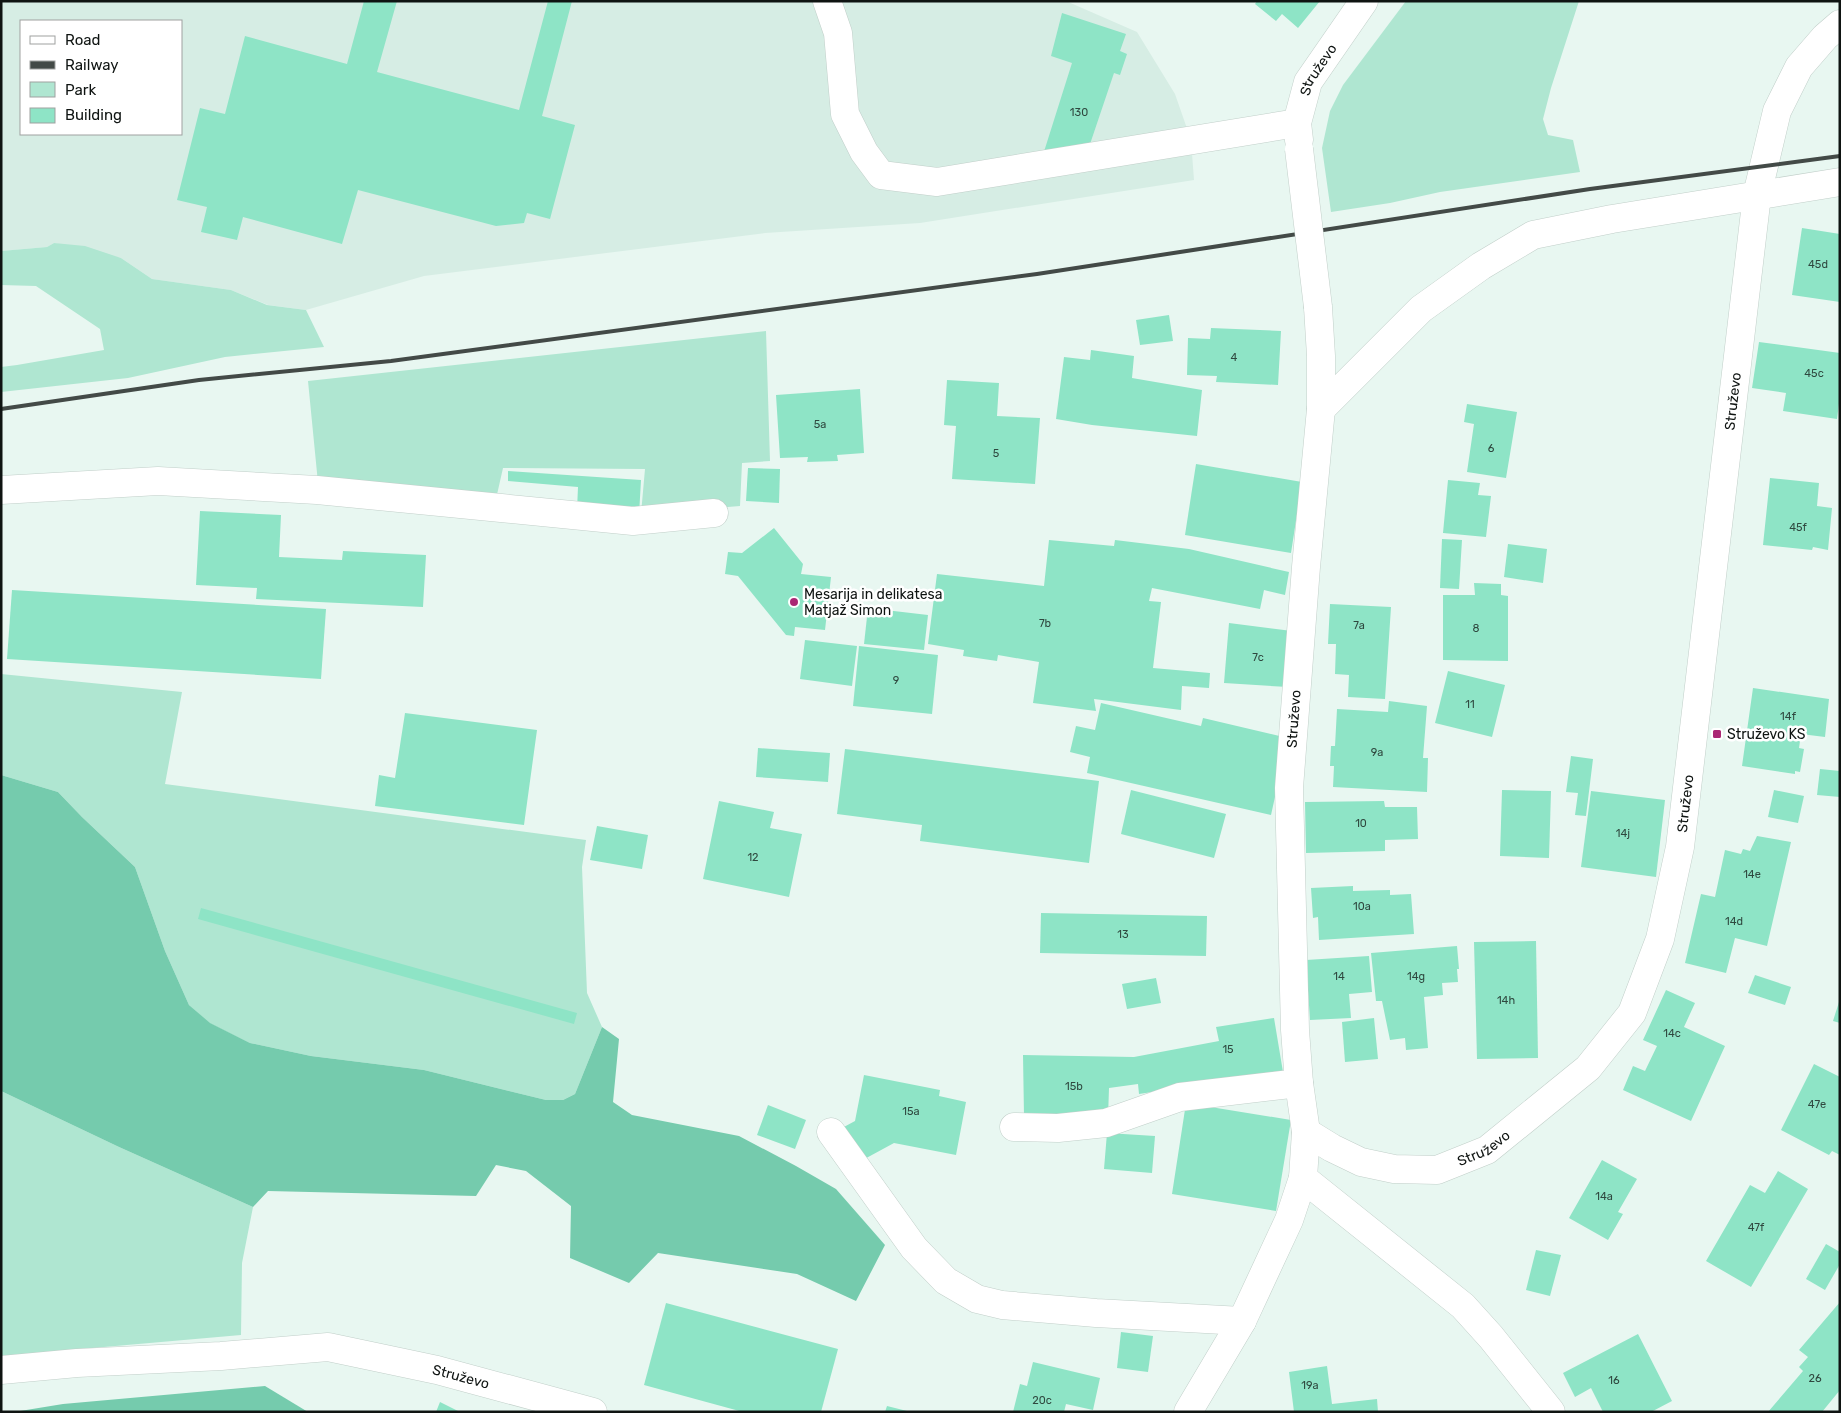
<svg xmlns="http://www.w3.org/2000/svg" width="1841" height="1413" viewBox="0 0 1841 1413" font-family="Rubik,sans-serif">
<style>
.built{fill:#d6ede4;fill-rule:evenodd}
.green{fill:#afe6d1}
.forest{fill:#75cbad}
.building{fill:#8ee4c6}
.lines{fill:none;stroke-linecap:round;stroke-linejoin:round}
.minor-casing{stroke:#c1cfc9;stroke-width:29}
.minor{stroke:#fff;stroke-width:28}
.rail{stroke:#434a47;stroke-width:4}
.minor-bridge-casing{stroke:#c1cfc9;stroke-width:29;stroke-linecap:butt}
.minor-bridge{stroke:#fff;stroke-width:28}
.poi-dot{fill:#aa2774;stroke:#fff;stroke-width:2}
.labels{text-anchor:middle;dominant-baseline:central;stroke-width:5;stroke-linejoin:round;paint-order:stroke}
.number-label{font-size:11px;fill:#2f483f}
.street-label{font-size:14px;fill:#0f1412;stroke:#fff}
.poi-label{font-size:14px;fill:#0f1412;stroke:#fff;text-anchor:start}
</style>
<rect width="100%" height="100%" fill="#e8f7f1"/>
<path class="built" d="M1 1H1066L1137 32 1175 94 1191 140 1194 180 920 223 765 233 424 276 306 310 268 305 231 290 152 279 121 258 54 243 47 247 1 251ZM21 21H181V134H21Z"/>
<g class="green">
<path d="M1406 1H1579L1551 88 1543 119 1548 135 1573 140 1580 172 1440 192 1390 203 1331 212 1322 148 1330 111 1343 85Z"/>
<path d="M54 243 85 246 121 258 152 279 231 290 267 305 306 310 324 347 225 357 128 378 1 392V367L17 365 104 350 100 329 36 286 1 285V251L47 247Z"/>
<path d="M766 331 770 461 742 463 740 506 641 514 645 469 503 468 496 499 318 483 308 381Z"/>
<path d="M1 674 182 692 165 784 586 840 582 867 587 993 602 1027 575 1094 563 1100H546L424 1070 311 1056 250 1043 209 1023 189 1005 165 951 135 867 82 817 58 792 1 775Z"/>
<path d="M1 1091 119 1147 253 1207 242 1263 241 1335 1 1356Z"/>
</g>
<g class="forest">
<path d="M1 775 58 792 82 817 135 867 165 951 189 1005 210 1023 250 1043 311 1056 424 1070 546 1100H563L575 1094 602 1027 619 1039 613 1102 632 1115 739 1136 796 1166 836 1189 885 1245 856 1301 797 1274 658 1253 629 1283 570 1258 571 1206 526 1171 496 1165 476 1196 268 1191 253 1207 119 1147 1 1091Z"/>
<path d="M265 1386 308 1412H14L63 1404Z"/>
</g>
<g class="building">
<path d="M364 1H397L377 72 519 110 548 1H572L542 116 575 125 550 219 527 213 524 223 496 226 358 190 342 244 243 217 237 240 201 232 207 207 177 200 200 108 225 114 245 36 347 64Z"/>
<path d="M1257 1H1320L1298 28 1282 14 1276 21 1255 4Z"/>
<path d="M1062 13 1126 34 1120 51 1127 54 1120 75 1114 73 1088 150 1042 158 1072 63 1051 56Z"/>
<path d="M1802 228 1840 234V302L1792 295Z"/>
<path d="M1169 315 1173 341 1140 345 1136 320Z"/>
<path d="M1211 328 1281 331 1278 385 1216 382 1217 376 1187 375 1188 338 1210 339Z"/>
<path d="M1759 342 1840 353V396L1837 419 1783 411 1786 393 1752 388Z"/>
<path d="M1091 350 1134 356 1132 378 1202 390 1197 436 1092 425 1056 419 1064 357 1090 360Z"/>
<path d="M947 380 999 383 997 416 1040 418 1035 484 952 479 956 426 944 425Z"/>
<path d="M860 389 864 453 837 455 838 461 807 462 808 457 780 458 776 395Z"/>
<path d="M1467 404 1517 412 1506 478 1467 472 1474 424 1464 422Z"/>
<path d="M1196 464 1302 482 1291 553 1185 535Z"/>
<path d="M748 468 780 469 779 503 746 501Z"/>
<path d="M508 471 641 480 639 515 577 510 578 487 508 481Z"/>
<path d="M1770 478 1819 483 1817 506 1832 508 1828 550 1813 547 1812 550 1763 545Z"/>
<path d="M1448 480 1480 483 1478 495 1491 496 1486 537 1443 533Z"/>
<path d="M200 511 281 515 279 557 342 560 343 551 426 555 423 607 256 599 257 588 196 585Z"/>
<path d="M774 528 803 564 801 574 831 577 825 630 795 627 794 636 786 635 738 576 725 574 728 552 742 553Z"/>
<path d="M1442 539 1462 540 1459 589 1440 588Z"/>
<path d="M1049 540 1114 546 1115 540 1189 549 1289 572 1285 595 1264 590 1260 609 1152 588 1149 601 1161 602 1153 668 1210 673 1209 688 1182 686 1181 710 1094 699 1096 711 1033 703 1039 662 998 655 997 661 963 656 964 650 928 644 937 574 1044 586Z"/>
<path d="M1508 544 1547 549 1543 583 1504 577Z"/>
<path d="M1474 583 1501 584V595L1508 596V661L1443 660V595H1475Z"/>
<path d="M12 590 326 609 321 679 7 659Z"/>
<path d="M1330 604 1391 607 1385 699 1348 697 1349 675 1335 674 1336 644H1328Z"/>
<path d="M868 608 928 615 924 650 864 644Z"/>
<path d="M1229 623 1292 631 1288 687 1224 683Z"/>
<path d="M805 640 857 646 852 686 800 679Z"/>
<path d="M859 646 938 655 932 714 853 706Z"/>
<path d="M1448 671 1505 685 1492 737 1435 723Z"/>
<path d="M1753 688 1829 699 1825 737 1801 734 1799 748 1804 749 1800 772 1795 771V774L1742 766Z"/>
<path d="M1389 701 1427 706 1423 758H1428L1427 792 1333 787 1334 766H1330L1331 746H1335L1337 709 1388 712Z"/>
<path d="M1101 703 1201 726 1203 718 1288 738 1271 815 1087 773 1090 757 1070 752 1076 726 1095 730Z"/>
<path d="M405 713 537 730 524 825 375 806 379 775 395 778Z"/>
<path d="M758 748 830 753 828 782 756 777Z"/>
<path d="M845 749 1099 781 1089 863 920 841 922 825 837 814Z"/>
<path d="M1571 756 1593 759 1586 816 1575 815 1578 793 1566 792Z"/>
<path d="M1820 769 1840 771V797L1817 795Z"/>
<path d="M1131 790 1226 814 1214 858 1121 834Z"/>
<path d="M1502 790 1551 791 1549 858 1500 856Z"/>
<path d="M1774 790 1804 796 1798 823 1768 817Z"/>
<path d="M1591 791 1665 800 1656 877 1581 867Z"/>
<path d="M719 801 774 812 770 828 802 834 789 897 703 879Z"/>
<path d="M1384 801 1385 807H1417L1418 839 1385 840V851L1306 853 1305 802Z"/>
<path d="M597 826 648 835 642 869 590 860Z"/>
<path d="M1757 836 1791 842 1767 946 1735 938 1726 973 1685 963 1701 894 1715 897 1725 850 1741 854 1743 849 1750 851Z"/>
<path d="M1353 886V891L1390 890V895L1411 894 1414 934 1319 940 1318 917 1313 918 1311 888Z"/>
<path d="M201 908 577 1013 574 1024 198 919Z"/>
<path d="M1041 913 1207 916 1206 956 1040 953Z"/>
<path d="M1536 941 1538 1058 1477 1059 1474 942Z"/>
<path d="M1457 946 1459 969H1457L1458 982 1442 983 1443 995 1424 997 1428 1048 1406 1050 1405 1038 1390 1040 1382 1001H1376L1371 953Z"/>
<path d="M1369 956 1372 992 1349 994 1351 1018 1310 1020 1306 960Z"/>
<path d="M1755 975 1791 987 1785 1005 1748 993Z"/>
<path d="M1156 978 1161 1003 1127 1009 1122 984Z"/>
<path d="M1666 990 1695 1003 1684 1027 1725 1046 1691 1121 1623 1090 1633 1066 1645 1071 1657 1046 1643 1040Z"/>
<path d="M1839 1002H1840V1023L1833 1021Z"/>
<path d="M1274 1018 1283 1072 1139 1094 1138 1084 1109 1088 1108 1118 1024 1116 1023 1055 1134 1057 1219 1041 1216 1027Z"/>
<path d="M1374 1018 1378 1059 1345 1062 1342 1022Z"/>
<path d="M1814 1064 1840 1077V1155L1832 1151 1829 1155 1781 1130Z"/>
<path d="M864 1075 940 1090 939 1096 966 1102 956 1155 894 1143 859 1162 842 1128 855 1121Z"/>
<path d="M1186 1103 1291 1120 1276 1211 1172 1194Z"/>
<path d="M768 1105 806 1120 795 1149 757 1135Z"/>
<path d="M1107 1133 1155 1136 1152 1173 1104 1169Z"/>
<path d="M1602 1160 1637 1179 1618 1212 1623 1214 1608 1240 1569 1218Z"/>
<path d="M1778 1171 1808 1189 1751 1287 1706 1261 1750 1185 1765 1193Z"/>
<path d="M1826 1244 1840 1252V1264L1825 1290 1806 1279Z"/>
<path d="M1536 1250 1561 1255 1550 1296 1526 1290Z"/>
<path d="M1840 1302V1390L1822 1412H1768L1803 1371 1799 1367 1808 1357 1799 1350Z"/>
<path d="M666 1303 838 1349 821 1412H743L644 1385Z"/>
<path d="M1121 1332 1153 1336 1148 1372 1117 1368Z"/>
<path d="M1638 1334 1672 1401 1651 1412H1603L1591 1388 1575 1397 1563 1373Z"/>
<path d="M1033 1362 1100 1378 1093 1410 1066 1404 1064 1412H1013L1020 1384 1027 1386Z"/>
<path d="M1327 1366 1332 1404 1377 1399 1378 1412H1294L1289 1372Z"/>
<path d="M440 1402 460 1412H436Z"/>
<path d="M887 1406 907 1411V1412H885Z"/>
</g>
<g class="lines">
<defs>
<g id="minor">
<path d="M827 1 838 33 845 114 864 152 881 175 937 182 1297 123"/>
<path id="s1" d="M1299 140 1297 123 1308 82 1364 1"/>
<path d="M1318 307 1321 356V409L1306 567 1289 788 1295 1030 1299 1083 1306 1132 1303 1178 1463 1306 1491 1337 1551 1412"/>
<path d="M1321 409 1421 309 1481 266 1533 235 1612 219 1840 182"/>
<path d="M1 490 158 481 317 490 633 521 714 513"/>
<path d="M1014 1127 1058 1128 1106 1123 1180 1097 1299 1083"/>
<path d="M831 1132 914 1248 946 1281 977 1299 1002 1305 1096 1313 1242 1321"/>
<path id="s2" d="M1306 1132 1332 1148 1361 1162 1394 1169 1437 1170 1487 1150 1588 1068 1632 1013 1660 939 1680 847 1757 195 1777 111 1799 67 1825 37 1840 24"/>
<path id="s3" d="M1 1370 77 1363 221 1356 328 1347 437 1370 593 1412"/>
<path d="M1188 1412 1242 1321 1289 1220 1303 1178"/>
</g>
</defs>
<use href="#minor" class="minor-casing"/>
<use href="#minor" class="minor"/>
<path class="rail" d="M1 409 199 380 391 361 1037 274 1590 189 1840 156"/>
<defs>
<path id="minor-bridge" d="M1299 149 1318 307"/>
</defs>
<use href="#minor-bridge" class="minor-bridge-casing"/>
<use href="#minor-bridge" class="minor-bridge"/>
</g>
<g class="poi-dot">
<circle cx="794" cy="602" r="5"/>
<rect x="1712" y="729" width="10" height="10" rx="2.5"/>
</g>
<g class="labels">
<g class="number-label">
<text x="1079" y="112">130</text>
<text x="1818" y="264">45d</text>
<text x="1234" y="357">4</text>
<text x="1814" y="373">45c</text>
<text x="820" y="424">5a</text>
<text x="1491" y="448">6</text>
<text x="996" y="453">5</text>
<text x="1798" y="527">45f</text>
<text x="1045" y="623">7b</text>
<text x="1359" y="625">7a</text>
<text x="1476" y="628">8</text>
<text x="1258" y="657">7c</text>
<text x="896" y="680">9</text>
<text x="1470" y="704">11</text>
<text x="1788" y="716">14f</text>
<text x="1377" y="752">9a</text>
<text x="1361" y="823">10</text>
<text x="1623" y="833">14j</text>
<text x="753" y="857">12</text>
<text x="1752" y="874">14e</text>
<text x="1362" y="906">10a</text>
<text x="1734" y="921">14d</text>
<text x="1123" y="934">13</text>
<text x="1339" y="976">14</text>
<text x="1416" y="976">14g</text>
<text x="1506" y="1000">14h</text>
<text x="1672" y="1033">14c</text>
<text x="1228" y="1049">15</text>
<text x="1074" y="1086">15b</text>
<text x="1817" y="1104">47e</text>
<text x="911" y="1111">15a</text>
<text x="1604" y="1196">14a</text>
<text x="1756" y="1227">47f</text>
<text x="1815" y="1378">26</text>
<text x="1614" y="1380">16</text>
<text x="1310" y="1385">19a</text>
<text x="1042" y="1400">20c</text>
</g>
<g class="street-label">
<text stroke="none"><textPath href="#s1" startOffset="75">Struževo</textPath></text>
<text stroke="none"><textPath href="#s2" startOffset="1016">Struževo</textPath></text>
<text transform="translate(1294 719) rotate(-86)">Struževo</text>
<text stroke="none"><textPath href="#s2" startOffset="611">Struževo</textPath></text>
<text stroke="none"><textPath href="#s2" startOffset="191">Struževo</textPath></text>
<text stroke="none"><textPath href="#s3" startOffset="464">Struževo</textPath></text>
</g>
<g class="poi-label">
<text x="804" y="594">Mesarija in delikatesa<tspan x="804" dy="16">Matjaž Simon</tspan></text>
<text x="1727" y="734">Struževo KS</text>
</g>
</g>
<rect width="1841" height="1413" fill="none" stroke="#0f1412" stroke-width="5"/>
<rect x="20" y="20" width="162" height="115" fill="#ffffff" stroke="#9fa1a0"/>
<rect x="30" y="36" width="25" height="8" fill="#ffffff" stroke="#9fa1a0"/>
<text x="65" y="45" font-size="15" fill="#0f1412">Road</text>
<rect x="30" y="61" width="25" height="8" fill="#434a47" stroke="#9fa1a0"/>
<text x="65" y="70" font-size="15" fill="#0f1412">Railway</text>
<rect x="30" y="82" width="25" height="15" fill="#afe6d1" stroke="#9fa1a0"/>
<text x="65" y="95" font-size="15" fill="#0f1412">Park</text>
<rect x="30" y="108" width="25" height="15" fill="#8ee4c6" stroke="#9fa1a0"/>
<text x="65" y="120" font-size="15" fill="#0f1412">Building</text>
</svg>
